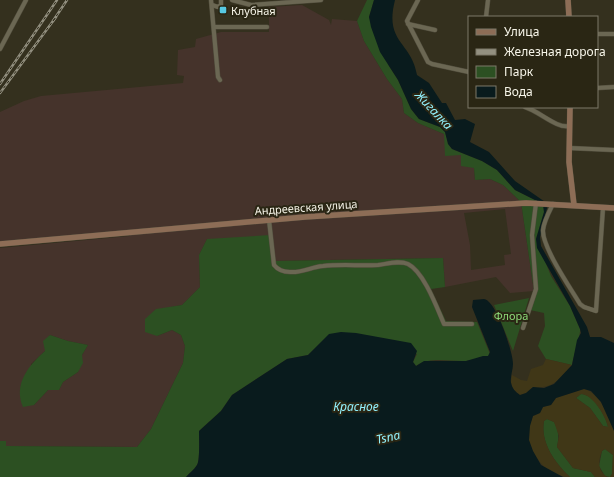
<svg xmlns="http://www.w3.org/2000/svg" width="614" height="477" viewBox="0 0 614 477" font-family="'Noto Sans',sans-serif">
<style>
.industrial{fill:#45332b;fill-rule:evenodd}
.green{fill:#2c5022}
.sand{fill:#403717;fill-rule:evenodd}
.water{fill:#091b1d}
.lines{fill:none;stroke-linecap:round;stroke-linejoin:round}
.street-casing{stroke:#514d3d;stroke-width:5}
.secondary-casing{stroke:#514d3d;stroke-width:6}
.street{stroke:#6b6753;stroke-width:4}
.secondary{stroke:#8d6d56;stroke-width:5.5}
.rail-casing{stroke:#939080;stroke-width:2.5}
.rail{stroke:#2a2614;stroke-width:1;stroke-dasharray:3;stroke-linecap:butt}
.poi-dot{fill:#57c9e3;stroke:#2a2614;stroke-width:1.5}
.labels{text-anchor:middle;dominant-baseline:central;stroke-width:4;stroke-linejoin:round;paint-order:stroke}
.poi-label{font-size:11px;fill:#f7f5e9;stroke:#2a2614;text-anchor:start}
.street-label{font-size:11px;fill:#f7f5e9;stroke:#2a2614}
.park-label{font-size:11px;fill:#8cd877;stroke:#2a2614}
.water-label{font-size:12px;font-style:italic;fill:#92f0fb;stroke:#2a2614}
</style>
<rect width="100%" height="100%" fill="#34301e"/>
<path class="industrial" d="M302 5 329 20 331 25 332 19 357 21 364 41 387 79 402 99 404 113 418 123 444 134 461 155 474 168 475 180 490 179 503 185 521 202 534 291 510 293 496 277 445 287 443 258 273 261 207 239 199 255 200 287 182 305 171 307 157 336 172 330 181 335 185 346 183 363 151 429 137 447 5 446V441H0V248L130 236 129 231 0 242V112L24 101 41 96 183 83 184 76 177 75 178 50 195 47 196 39 221 32H269V7ZM505 209 511 254 504 255 505 265 471 270 470 245 464 213ZM50 335 68 341 88 345 82 355 78 372 63 382 59 390H48L34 405 31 364 45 351Z"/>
<g class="green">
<path d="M367 0H374L369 17 389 66 398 80 411 109 419 119 440 127 445 132 448 144 452 149 482 161 497 170 515 190 543 204 544 212 536 239 551 276 570 306 580 329C581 334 573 358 572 365L546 359 538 346 545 326 544 313 530 310 534 291 521 202 503 185 490 179 475 180 474 168 461 166V155L445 156 444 134 418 123 404 113 402 99 387 79 364 41 357 21Z"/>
<path d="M271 235 273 261 443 258 445 287 431 289 446 321 477 322 490 354 488 356C481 357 474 360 466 361 450 362 431 356 416 366L413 362 417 354 330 334 308 355 287 359 232 395 221 411 199 431C199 438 200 461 197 465 194 470 189 473 186 477H0V441H6V446L137 447 151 429 183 363 185 346 181 335 172 330 157 336 145 332V319L156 309 182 305 200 287 199 255 207 239Z"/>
<path d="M529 298 513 351 494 305Z"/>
<path d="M50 335 68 341 88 345 82 355 83 363 78 372 63 382 59 390H48L34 405 23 407C13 384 29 365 45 351L43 341Z"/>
<path d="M581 394C593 394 606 416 608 427L603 426 590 408 576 398Z"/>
<path d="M547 419 554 422C559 431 559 437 557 447L573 468 591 472 595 477H570C555 463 540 442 544 421Z"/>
<path d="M605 449 613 455 612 474 610 477 605 476 599 466 602 451Z"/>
</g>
<g class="sand">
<path d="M546 359 572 365C559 379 554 389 533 387L526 393 520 395 513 389 511 382 512 375 521 380 527 381 531 369 543 365Z"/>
<path d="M584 389C598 392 611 416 614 430 614 444 614 462 614 477H610L612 474 613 455 605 449 602 451C598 461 597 470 607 477H595L591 472 573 468 557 447 559 436 554 422 547 419 544 421C540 442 555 463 570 477 550 477 534 460 529 441 527 433 530 424 533 416L540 413 543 407 551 405 556 398ZM581 394C592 394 606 416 608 427L603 426 590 408 576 398Z"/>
</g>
<path class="water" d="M374 0H395C384 43 411 41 417 75L429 83 442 103H446L455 120 465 119 475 124 470 142 489 152 515 181 548 204 540 237 541 246 587 327 590 337H601L614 343V431L601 402 591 391 584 389 556 398 551 405 543 407 540 413 533 416 530 426 529 440 533 451 541 465 563 477H186C189 473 194 470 197 465 200 461 199 438 199 431L221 411 232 395 287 359 308 355 329 334 341 332 356 333 411 343 417 351 413 362 416 366 424 361H466L483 356H488L490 352 472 307 473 300 484 299C496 300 513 352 513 364 513 370 510 377 511 383 512 388 515 392 520 395L526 393 533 387 544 388 554 384 572 365 577 340 581 333 580 329 570 306 537 248 536 239 544 212 543 204 515 190 497 170 482 161 452 149 448 144 445 132 440 127 419 119 411 109 398 80 380 52 371 27 369 17Z"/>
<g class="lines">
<defs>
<g id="street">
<path d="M211 0 218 77 220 80"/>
<path d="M232 0 251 5 321 0"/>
<path d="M418 0 407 21 428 62 432 64 469 72"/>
<path d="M212 5 218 7 221 5V0"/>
<path d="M486 17 488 0"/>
<path d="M408 24 435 30"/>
<path d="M215 27H267"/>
<path d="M597 34H614"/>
<path d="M0 49 26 0"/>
<path d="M597 88 614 87"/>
<path d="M525 107C539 111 557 129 569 126"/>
<path d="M569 148 614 150"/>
<path d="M553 204C549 212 544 221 543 230 542 247 571 289 580 304L584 307 596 311 603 208"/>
<path d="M269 220 274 265C278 270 283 272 290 272 302 273 311 267 323 266 341 264 360 266 378 265 387 264 399 260 408 264 424 272 437 308 444 324H472"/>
<path d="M523 328 536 289 532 235 536 203"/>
</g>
<g id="secondary">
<path d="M568 0 569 17"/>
<path d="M570 107 569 162 574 205"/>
<path d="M0 244 305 217 526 203 614 208"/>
</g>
</defs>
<use href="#street" class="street-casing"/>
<use href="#secondary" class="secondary-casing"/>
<use href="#street" class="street"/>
<use href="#secondary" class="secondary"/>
<defs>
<g id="rail">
<path d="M53 21 67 0"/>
<path d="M0 84 57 0"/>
<path d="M0 93 56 17"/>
</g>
</defs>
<use href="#rail" class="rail-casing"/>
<use href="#rail" class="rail"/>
</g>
<rect class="poi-dot" x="219" y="6" width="8" height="8" rx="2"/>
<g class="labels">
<g class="poi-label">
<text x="231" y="10">Клубная</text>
</g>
<g class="street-label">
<text transform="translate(306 207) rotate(-4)">Андреевская улица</text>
</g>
<g class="park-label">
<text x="511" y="315">Флора</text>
</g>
<g class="water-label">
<text transform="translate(434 110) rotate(47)">Жигалка</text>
<text x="356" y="406">Красное</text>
<text transform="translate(388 437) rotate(-13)">Tsna</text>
</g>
</g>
<rect x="468" y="16" width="130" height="92" fill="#2a2614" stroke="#7c7969"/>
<rect x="476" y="29" width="20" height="6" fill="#8d6d56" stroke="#7c7969"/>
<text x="504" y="36" font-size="12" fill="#f7f5e9">Улица</text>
<rect x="476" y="49" width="20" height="6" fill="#939080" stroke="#7c7969"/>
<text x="504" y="56" font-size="12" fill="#f7f5e9">Железная дорога</text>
<rect x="476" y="66" width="20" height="12" fill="#2c5022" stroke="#7c7969"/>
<text x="504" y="76" font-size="12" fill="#f7f5e9">Парк</text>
<rect x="476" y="86" width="20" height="12" fill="#091b1d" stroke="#7c7969"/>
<text x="504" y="96" font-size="12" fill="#f7f5e9">Вода</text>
</svg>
